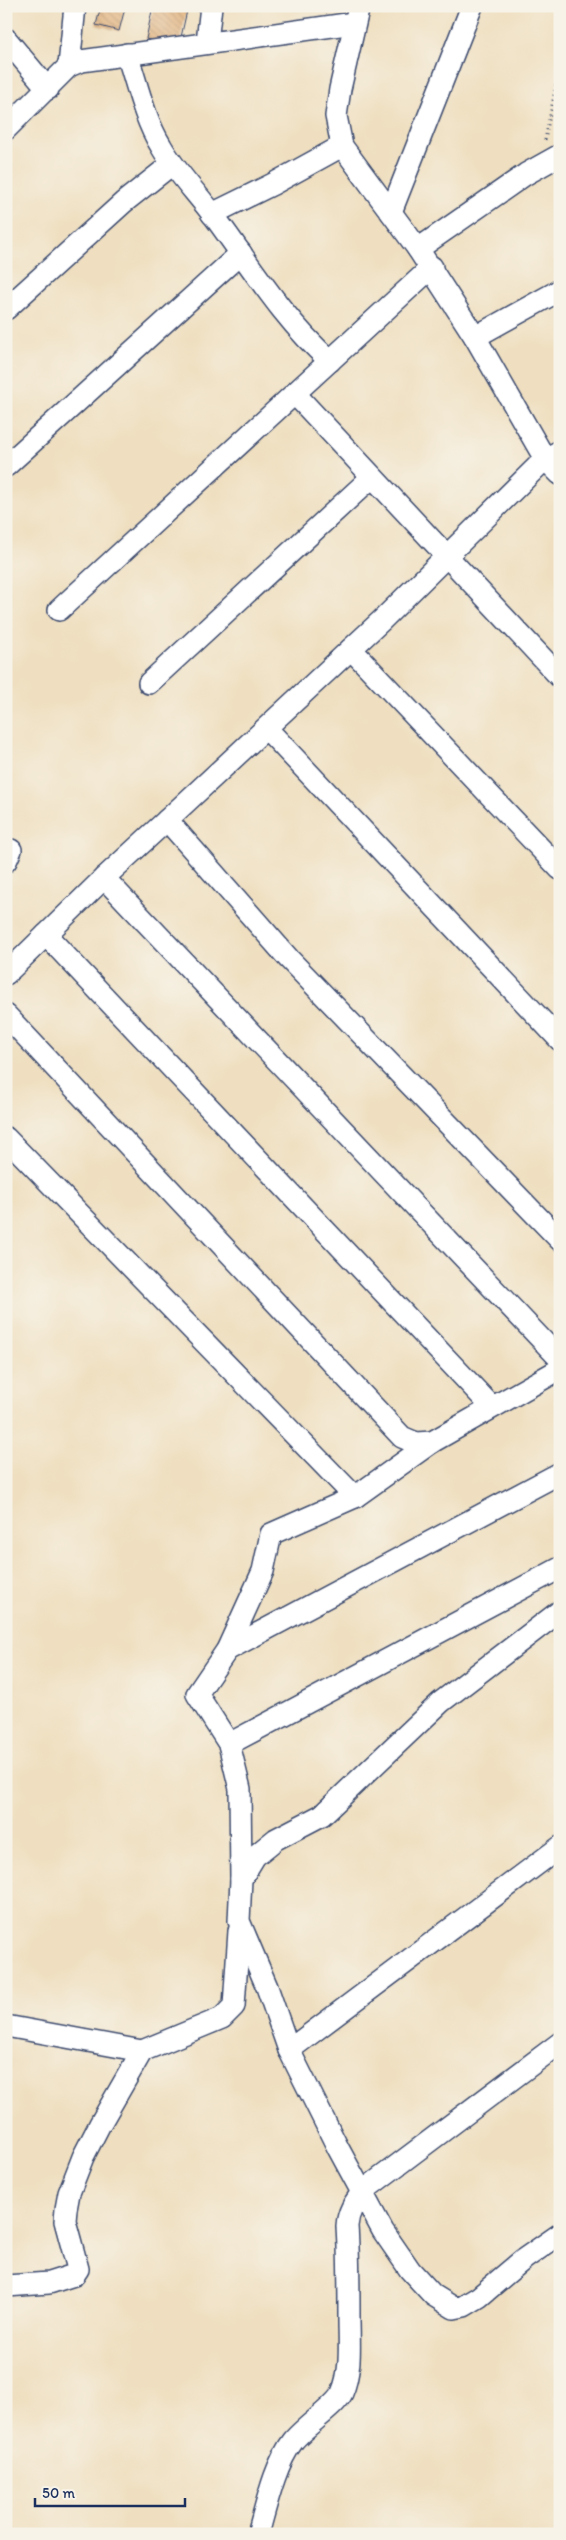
<svg xmlns="http://www.w3.org/2000/svg" width="566" height="2540" viewBox="0 0 566 2540" font-family="Itim,sans-serif">
<style>
.building{fill:url(#building-back-hatch)}
.lines{fill:none;stroke-linecap:round;stroke-linejoin:round}
.minor-casing{stroke:#3b496d;stroke-width:24}
.path{stroke:#3b496d;stroke-width:3;stroke-dasharray:1 4;stroke-linecap:butt}
.minor{stroke:#fff;stroke-width:21}
</style>
<defs>
<pattern id="building-back-hatch" width="6" height="6" patternUnits="userSpaceOnUse" patternTransform="scale(1.25)"><rect width="6" height="6" fill="#e1b07a"/><path d="M-1 5l2 2M0 0l6 6M5-1l2 2" fill="none" stroke="#b69067"/></pattern>
</defs>
<rect width="100%" height="100%" fill="#f7f3e8"/>
<filter id="ink" filterUnits="userSpaceOnUse"><feTurbulence type="fractalNoise" baseFrequency=".02" numOctaves="2"/><feDisplacementMap in="SourceGraphic" scale="10" xChannelSelector="R" yChannelSelector="G"/><feConvolveMatrix kernelMatrix="1 2 1 2 8 2 1 2 1" color-interpolation-filters="sRGB"/></filter>
<filter id="wash" filterUnits="userSpaceOnUse"><feTurbulence type="fractalNoise" baseFrequency=".0096" numOctaves="4" result="noise"/><feDisplacementMap in="SourceGraphic" scale="20" xChannelSelector="R" yChannelSelector="G"/><feGaussianBlur stdDeviation="1.12" result="paint"/><feColorMatrix in="noise" values="0 0 0 0 0 0 0 0 0 0 0 0 0 0 0 0 0 1.4 0 .05"/><feComposite in="paint" operator="in"/></filter>
<g filter="url(#wash)">
<rect width="100%" height="100%" fill="#efdfc0"/>
<g id="blocks">
<g class="building">
<path d="M101 6 125 8 119 31 96 25Z"/>
<path d="M153 6H188L179 46 146 39Z"/>
</g>
</g>
</g>
<g filter="url(#ink)">
<use href="#blocks" fill-opacity="0" stroke="#3b496d" stroke-width="1"/>
<g class="lines">
<defs>
<g id="minor">
<path d="M359 6 340 89 336 116 342 146 418 249"/>
<path d="M6 39 48 89"/>
<path d="M207 42 211 6"/>
<path d="M127 54C137 84 144 118 161 146 175 171 196 192 214 216 251 266 283 319 330 361"/>
<path d="M69 66 75 6"/>
<path d="M6 129 69 66 81 61 354 23"/>
<path d="M560 155 526 174 418 249 475 337 545 459 560 474"/>
<path d="M391 212 472 6"/>
<path d="M212 214 273 184 342 146"/>
<path d="M6 309 124 202 172 164"/>
<path d="M475 337 560 290"/>
<path d="M295 394 560 677"/>
<path d="M560 451 545 459 381 621 167 820 289 959 560 1240"/>
<path d="M6 466 241 253"/>
<path d="M59 610 432 267"/>
<path d="M351 649 560 869"/>
<path d="M149 683 372 477"/>
<path d="M267 729 560 1040"/>
<path d="M6 861 11 850"/>
<path d="M104 878 560 1359"/>
<path d="M46 935 492 1407"/>
<path d="M6 974 104 878 167 820"/>
<path d="M6 1015 402 1437 416 1443 432 1442 560 1369"/>
<path d="M6 1138 355 1497 432 1442"/>
<path d="M560 1611 441 1702 322 1815 276 1839 255 1856 241 1879 239 1921 267 1987 289 2050 338 2148 383 2231 410 2270 433 2295 454 2308 464 2306 479 2297 524 2259 560 2234"/>
<path d="M227 1650 560 1473"/>
<path d="M229 1744 560 1568"/>
<path d="M241 1879 240 1789 229 1744 197 1694 227 1650 263 1571 271 1534 355 1497"/>
<path d="M6 2026 142 2051"/>
<path d="M289 2050 560 1847"/>
<path d="M6 2286 49 2283 74 2275 78 2269 65 2221 66 2209 69 2193 83 2157 100 2124 142 2051 222 2018 234 2006 239 1931"/>
<path d="M258 2534C266 2506 275 2464 293 2441 305 2426 336 2406 342 2393 352 2370 349 2343 349 2318 349 2287 349 2257 347 2226 348 2211 355 2202 363 2191L560 2043"/>
</g>
</defs>
<use href="#minor" class="minor-casing"/>
<path class="path" d="M545 140 560 65"/>
<use href="#minor" class="minor"/>
</g>
</g>
<rect width="566" height="2540" fill="none" stroke="#f7f3e8" stroke-width="25"/>
<path d="M35 2498v8h150v-8" fill="none" stroke="#1b2f5e" stroke-width="2.5"/>
<text x="42" y="2498" font-size="15" fill="#1b2f5e" stroke="#f7f3e8" stroke-width="4" paint-order="stroke">50 m</text>
</svg>
